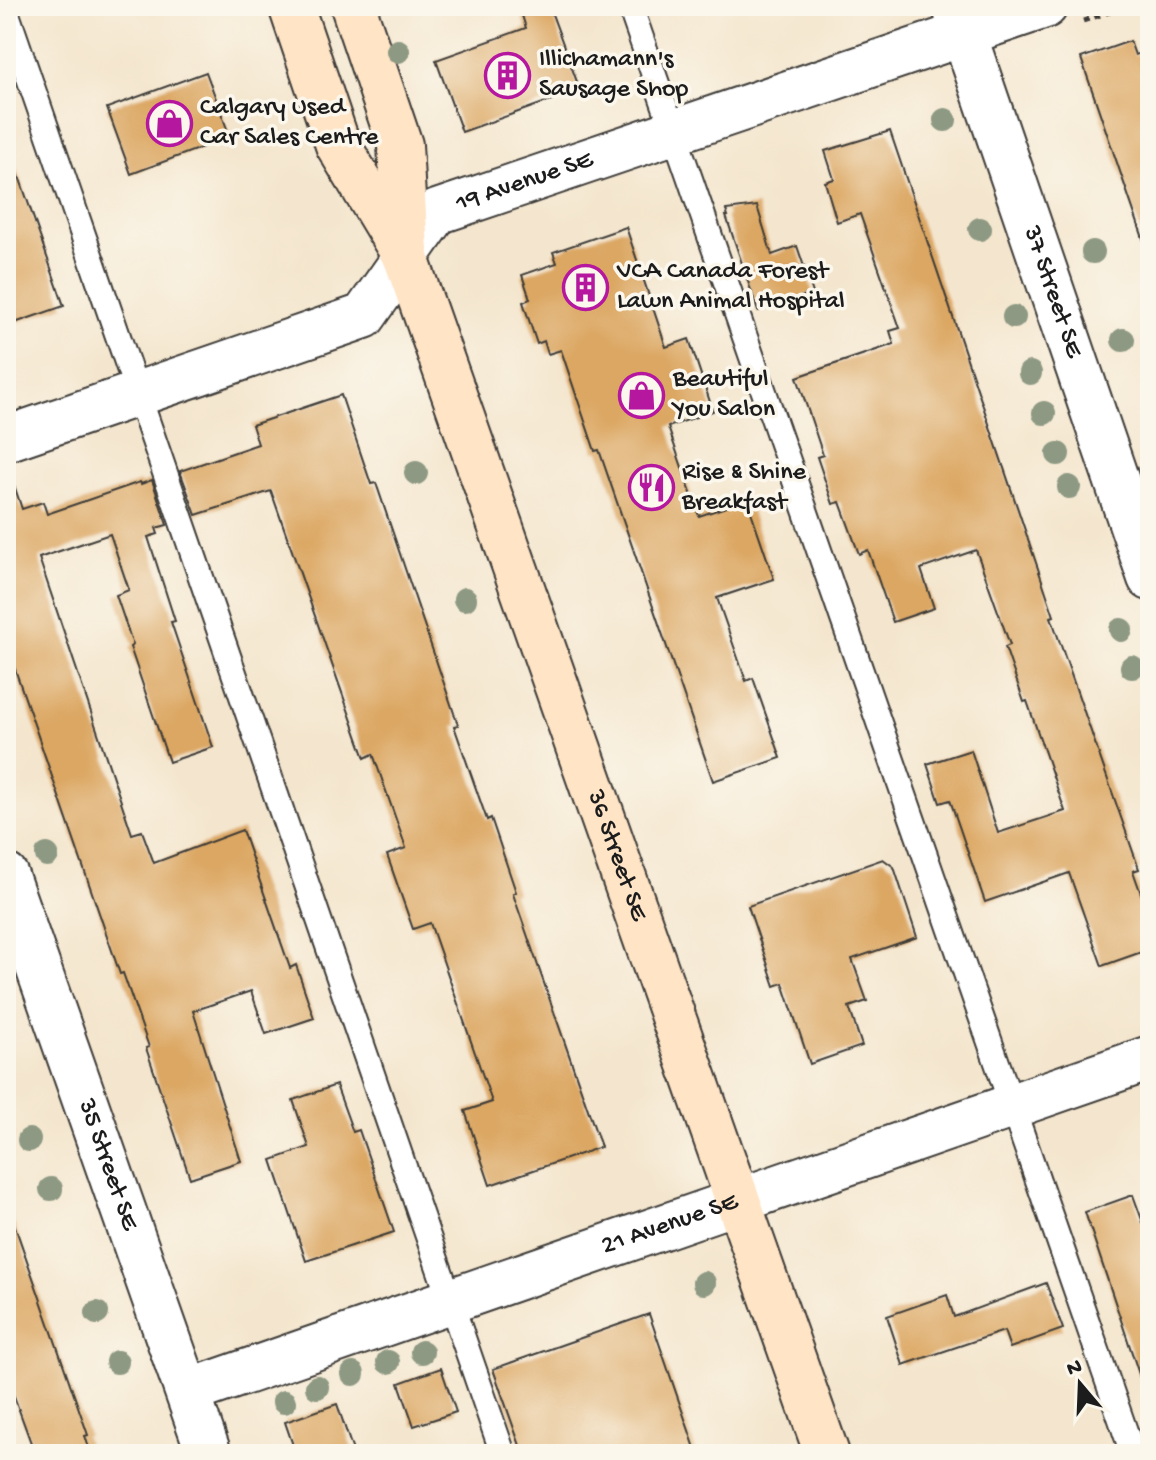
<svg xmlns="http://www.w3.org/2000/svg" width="1156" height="1460" viewBox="0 0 1156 1460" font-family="'Gochi Hand',sans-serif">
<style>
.building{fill:#dca763}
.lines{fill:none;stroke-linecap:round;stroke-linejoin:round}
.service-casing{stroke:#3c3a37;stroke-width:28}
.minor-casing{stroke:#3c3a37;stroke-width:48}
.secondary-casing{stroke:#3c3a37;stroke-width:48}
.path{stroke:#3c3a37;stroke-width:5;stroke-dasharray:6 6;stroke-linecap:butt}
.service{stroke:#fff;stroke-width:24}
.minor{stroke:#fff;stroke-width:44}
.secondary{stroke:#ffe4c6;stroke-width:44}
.tree{fill:#8e9983}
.labels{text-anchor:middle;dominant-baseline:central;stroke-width:7;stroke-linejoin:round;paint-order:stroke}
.poi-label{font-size:26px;fill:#1c1c1c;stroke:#fbf7ec;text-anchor:start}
.street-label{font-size:26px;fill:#1c1c1c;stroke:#fbf7ec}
</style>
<rect width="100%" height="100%" fill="#fbf7ec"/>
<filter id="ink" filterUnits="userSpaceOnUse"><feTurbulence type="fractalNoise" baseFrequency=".0125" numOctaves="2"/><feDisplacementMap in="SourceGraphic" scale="16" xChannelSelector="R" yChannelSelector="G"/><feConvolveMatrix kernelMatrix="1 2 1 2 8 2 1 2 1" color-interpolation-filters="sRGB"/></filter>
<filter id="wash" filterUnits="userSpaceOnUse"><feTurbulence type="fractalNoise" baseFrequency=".006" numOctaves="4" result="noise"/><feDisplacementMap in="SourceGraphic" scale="32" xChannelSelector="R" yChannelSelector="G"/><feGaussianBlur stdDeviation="1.8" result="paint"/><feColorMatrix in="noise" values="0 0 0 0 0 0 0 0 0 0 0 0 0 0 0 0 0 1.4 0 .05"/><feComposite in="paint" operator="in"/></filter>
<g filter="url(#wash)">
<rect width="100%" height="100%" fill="#f4e6ce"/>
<g id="blocks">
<g class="building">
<path d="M519 6H549L580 90 462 132 436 60 526 28Z"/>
<path d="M1130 41 1135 55 1150 50V243L1145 244 1081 58Z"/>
<path d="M206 72 230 137 131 174 107 108Z"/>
<path d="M890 131 1054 616 1051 617 1139 869 1133 871 1150 919V949L1102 966 1069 873 985 902 950 800 940 803 927 764 971 750 998 833 1065 811 1027 701 1024 702 1005 647 1010 645 976 550 921 569 934 608 893 622 868 550 859 554 840 502 833 504 817 457 823 455 797 377 894 344 890 331 900 328 860 214 837 222 825 182 834 179 825 151Z"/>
<path d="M11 153 64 306 6 326V154Z"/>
<path d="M757 206 772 255 797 246 813 293 758 311 726 216H728L726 210Z"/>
<path d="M626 227 666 347 689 339 713 411 668 427 699 516 747 500 774 579 717 598 746 681 753 678 781 758 713 781 599 450 595 451 561 350 548 354 544 341 537 344 523 302 530 299 522 275 557 263 553 252Z"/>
<path d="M341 395 371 484 376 483 458 725 454 726 487 820 491 818 516 892 513 894 601 1147 490 1185 465 1111 492 1102 430 923 413 929 387 855 406 848 373 754 365 758 271 491 196 515 180 471 258 444 252 425Z"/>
<path d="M11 476 22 509 43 502 47 514 140 482 141 484 152 480 167 525 156 528 158 534 148 537 175 621 171 622 213 747 169 762 130 647 133 645 116 595 129 590 110 534 39 558 132 834 142 831 154 863 242 830 290 968 296 965 314 1018 266 1034 251 991 193 1011 241 1161 190 1178 146 1048 149 1047 123 973 120 974 107 936 6 643V477Z"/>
<path d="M883 859 894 867 917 937 852 959 867 1001 849 1007 862 1046 810 1064 783 983 775 986 748 906Z"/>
<path d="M336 1085 353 1132 359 1130 394 1232 306 1261 272 1160 309 1147 293 1100Z"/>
<path d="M1133 1195 1150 1242V1388L1144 1389 1085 1212Z"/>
<path d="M10 1212 88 1435 85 1436 91 1454H35L6 1374V1213Z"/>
<path d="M1046 1283 1063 1329 1010 1348 1004 1331 903 1365 887 1316 947 1295 954 1317Z"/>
<path d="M649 1314 697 1454H523L493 1369Z"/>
<path d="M441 1368 456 1412 414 1426 399 1383Z"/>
<path d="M337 1404 354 1454H296L285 1422Z"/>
</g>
</g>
</g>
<g filter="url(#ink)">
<use href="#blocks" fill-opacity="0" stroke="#3c3a37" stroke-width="2"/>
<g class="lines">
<defs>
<g id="service">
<path d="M630 6 1133 1454"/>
<path d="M6 11 503 1454"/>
</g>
<g id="minor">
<path id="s1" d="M955 8 1150 578"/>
<path id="s2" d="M6 439 364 316 437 212 1045 6"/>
<path id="s3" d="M6 876 209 1454"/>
<path id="s4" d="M188 1392 1150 1058"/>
</g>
<g id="secondary">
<path id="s5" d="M291 6 338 145 406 258 827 1454"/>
<path d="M353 6 400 145 406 251"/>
</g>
</defs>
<use href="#service" class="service-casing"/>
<use href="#minor" class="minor-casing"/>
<use href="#secondary" class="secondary-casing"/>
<path class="path" d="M1083 21 1127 6"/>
<use href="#service" class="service"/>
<use href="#minor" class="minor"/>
<use href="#secondary" class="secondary"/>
</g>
<g class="tree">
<circle cx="398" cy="51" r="12"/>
<circle cx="945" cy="120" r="12"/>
<circle cx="980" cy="229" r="12"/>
<circle cx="1093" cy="252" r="12"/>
<circle cx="1014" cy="317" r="12"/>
<circle cx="1123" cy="340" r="12"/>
<circle cx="1030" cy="373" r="12"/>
<circle cx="1044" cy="413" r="12"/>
<circle cx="1058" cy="454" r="12"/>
<circle cx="416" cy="473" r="12"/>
<circle cx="1069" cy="487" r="12"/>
<circle cx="465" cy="599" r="12"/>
<circle cx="1121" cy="630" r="12"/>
<circle cx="1132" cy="667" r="12"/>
<circle cx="47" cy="855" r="12"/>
<circle cx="29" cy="1140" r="12"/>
<circle cx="51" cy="1189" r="12"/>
<circle cx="704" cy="1283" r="12"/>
<circle cx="97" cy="1313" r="12"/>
<circle cx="422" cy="1352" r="12"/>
<circle cx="117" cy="1362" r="12"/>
<circle cx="388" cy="1362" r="12"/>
<circle cx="353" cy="1374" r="12"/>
<circle cx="317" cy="1387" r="12"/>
<circle cx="284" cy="1402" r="12"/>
</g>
</g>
<defs>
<symbol id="building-ring" viewBox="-11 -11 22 22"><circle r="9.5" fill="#fbf7ec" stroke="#b5179e" stroke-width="1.5"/><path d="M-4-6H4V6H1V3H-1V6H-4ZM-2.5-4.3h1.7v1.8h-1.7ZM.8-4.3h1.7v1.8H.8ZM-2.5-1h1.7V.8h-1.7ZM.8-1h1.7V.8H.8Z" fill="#b5179e"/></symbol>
<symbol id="shop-ring" viewBox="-11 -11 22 22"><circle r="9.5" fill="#fbf7ec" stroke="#b5179e" stroke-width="1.5"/><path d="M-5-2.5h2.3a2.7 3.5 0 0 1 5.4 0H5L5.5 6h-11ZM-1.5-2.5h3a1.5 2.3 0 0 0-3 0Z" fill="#b5179e"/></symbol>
<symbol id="restaurant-ring" viewBox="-11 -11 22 22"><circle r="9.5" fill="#fbf7ec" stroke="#b5179e" stroke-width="1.5"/><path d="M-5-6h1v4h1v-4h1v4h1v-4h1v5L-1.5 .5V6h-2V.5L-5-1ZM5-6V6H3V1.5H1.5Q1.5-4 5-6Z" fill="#b5179e"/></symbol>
</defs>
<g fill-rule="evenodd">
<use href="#building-ring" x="482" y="50" width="51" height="51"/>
<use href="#shop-ring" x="144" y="98" width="51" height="51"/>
<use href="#building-ring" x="560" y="262" width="51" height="51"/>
<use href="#shop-ring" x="616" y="370" width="51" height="51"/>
<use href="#restaurant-ring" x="626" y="462" width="51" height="51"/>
</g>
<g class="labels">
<g class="poi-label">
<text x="539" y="60">Illichamann's<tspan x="539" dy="30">Sausage Shop</tspan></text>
<text x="200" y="108">Calgary Used<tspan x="200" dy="30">Car Sales Centre</tspan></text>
<text x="617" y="272">VCA Canada Forest<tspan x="617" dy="30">Lawn Animal Hospital</tspan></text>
<text x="673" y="380">Beautiful<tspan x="673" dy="30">You Salon</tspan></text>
<text x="682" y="473">Rise &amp; Shine<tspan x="682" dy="30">Breakfast</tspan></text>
</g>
<g class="street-label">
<text stroke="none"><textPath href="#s2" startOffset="598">19 Avenue SE</textPath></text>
<text stroke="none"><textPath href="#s1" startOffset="300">37 Street SE</textPath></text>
<text stroke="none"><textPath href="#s5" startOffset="912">36 Street SE</textPath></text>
<text stroke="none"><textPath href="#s3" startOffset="306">35 Street SE</textPath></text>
<text stroke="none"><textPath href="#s4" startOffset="510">21 Avenue SE</textPath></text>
</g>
</g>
<rect width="1156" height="1460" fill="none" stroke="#fbf7ec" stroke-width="32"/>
<g transform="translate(1080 1384) rotate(341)" stroke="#fbf7ec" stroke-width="6" paint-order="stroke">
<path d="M0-6L14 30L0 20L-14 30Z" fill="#1c1c1c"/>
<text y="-12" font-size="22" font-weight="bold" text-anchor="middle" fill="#1c1c1c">N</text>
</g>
</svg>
